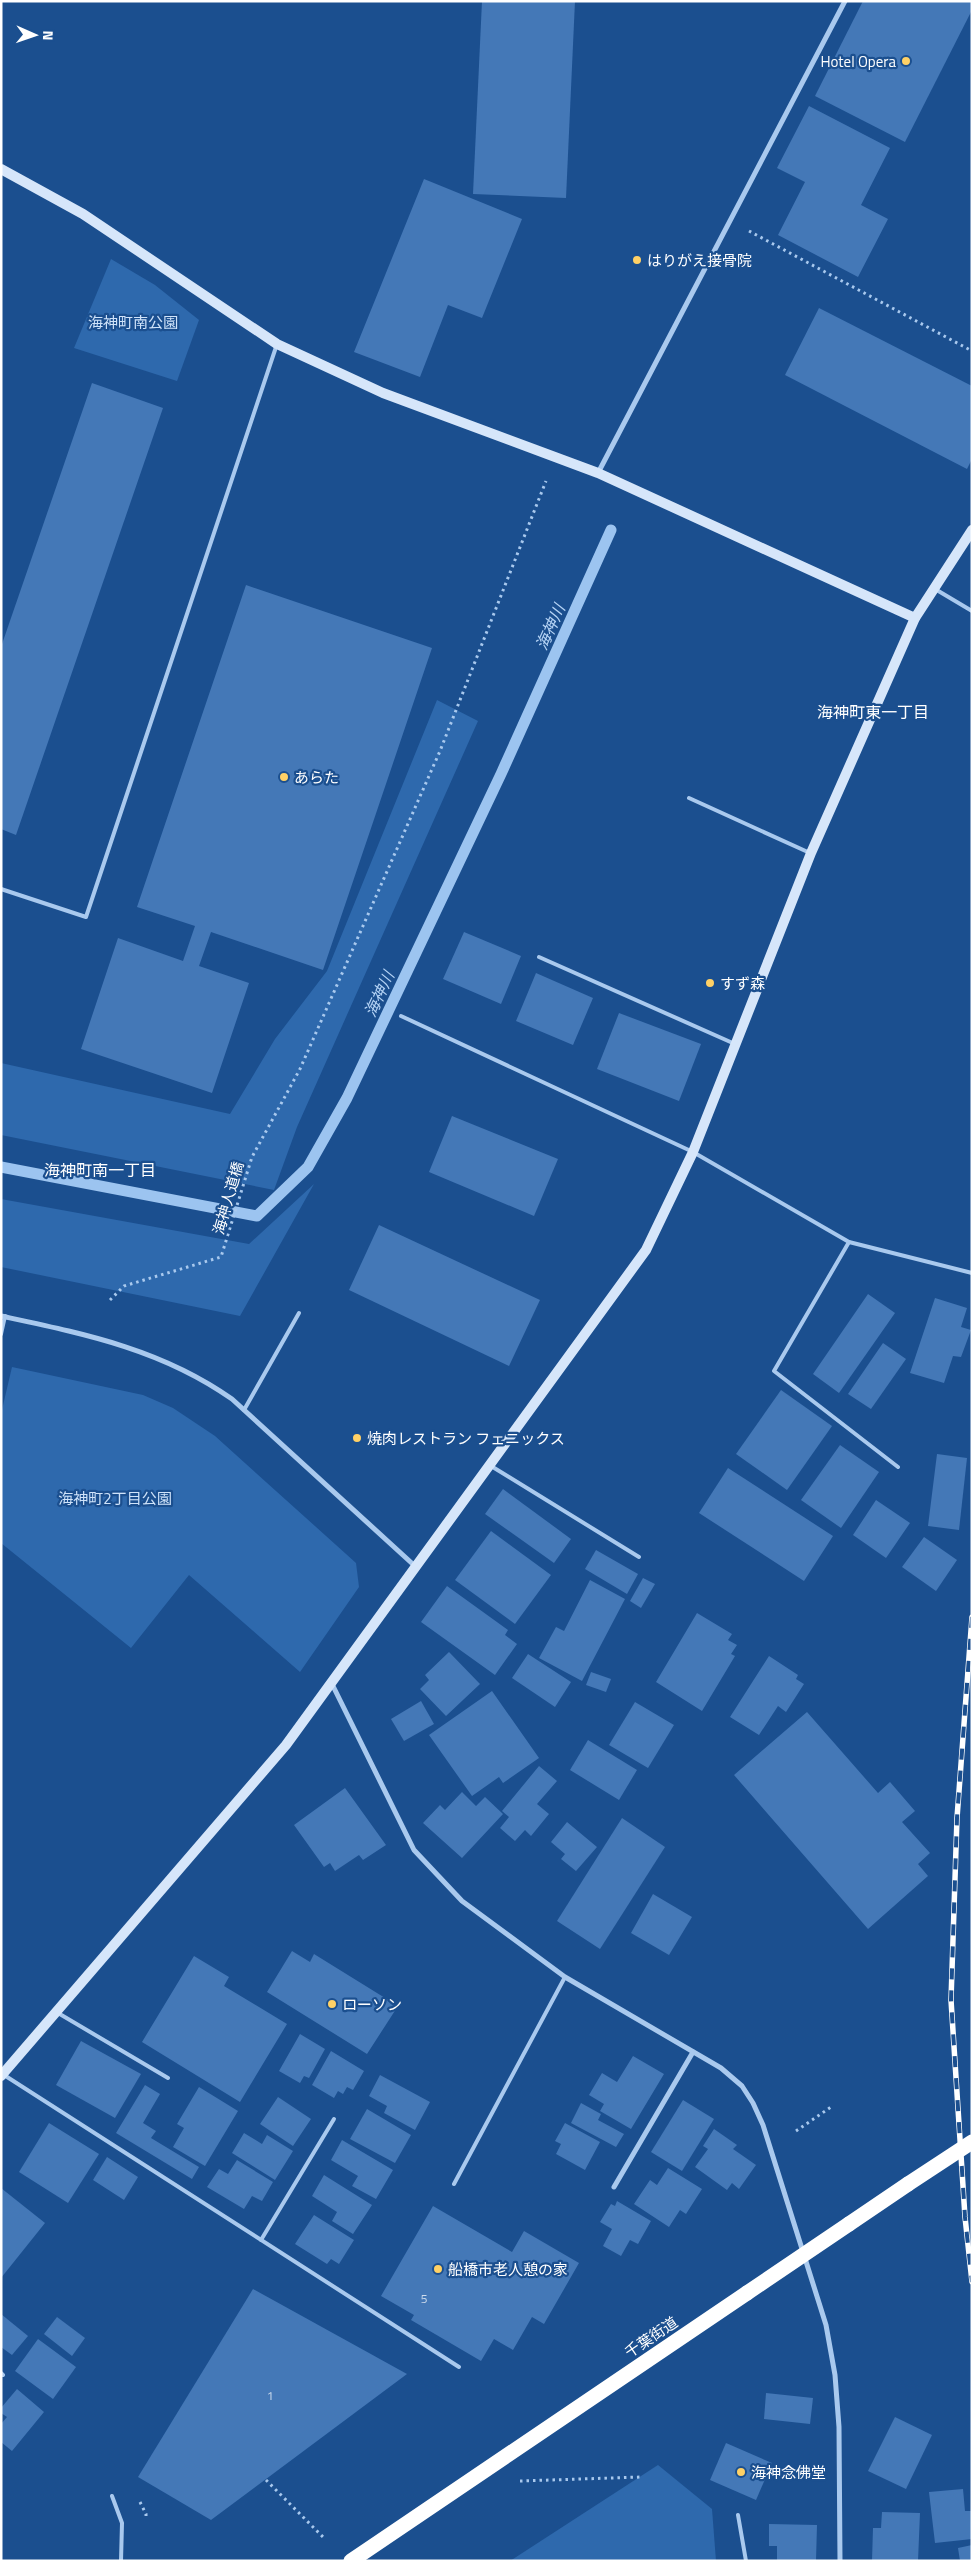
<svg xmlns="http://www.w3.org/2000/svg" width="973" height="2562" viewBox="0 0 973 2562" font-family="'Titillium Web','Noto Sans JP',sans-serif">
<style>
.green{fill:#2e69ad}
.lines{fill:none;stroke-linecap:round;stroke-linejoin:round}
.stream{stroke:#9cc4f0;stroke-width:11}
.building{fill:#4478b7}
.path{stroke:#a9c9ee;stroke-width:3;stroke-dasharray:2.5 4;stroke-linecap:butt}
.lane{stroke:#a9c9ee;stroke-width:4}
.street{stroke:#a9c9ee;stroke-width:5}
.secondary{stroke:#d6e6fa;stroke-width:10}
.highway{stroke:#fff;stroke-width:15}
.rail-casing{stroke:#fff;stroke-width:5.5}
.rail{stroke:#1b4f8f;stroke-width:4;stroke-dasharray:11;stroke-linecap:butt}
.highway-bridge{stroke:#fff;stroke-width:15}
.poi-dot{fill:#ffd166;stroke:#1b4f8f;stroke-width:2}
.labels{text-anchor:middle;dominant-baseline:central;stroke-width:4.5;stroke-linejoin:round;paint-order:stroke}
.number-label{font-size:12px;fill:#d0dded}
.poi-label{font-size:15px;fill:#fff;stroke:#1b4f8f;text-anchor:start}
.park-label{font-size:15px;fill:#cfe3fa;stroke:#1b4f8f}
.street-label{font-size:15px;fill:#fff;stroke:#1b4f8f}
.water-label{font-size:16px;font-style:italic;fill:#b5d3f5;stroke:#1b4f8f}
.neighbourhood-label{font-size:16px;fill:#fff;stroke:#1b4f8f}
</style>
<rect width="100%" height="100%" fill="#1b4f8f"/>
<g class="green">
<path d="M111 259 155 285 199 320 177 381 74 348Z"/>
<path d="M437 700 478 721 297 1127 274 1190 1 1135V1063L230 1114 275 1039 327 971Z"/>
<path d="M314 1184 240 1316 1 1267V1199L249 1244Z"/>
<path d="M12 1367 143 1395 173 1408 215 1436 356 1563 359 1587 300 1672 189 1575 131 1648 1 1543V1414Z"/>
<path d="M658 2465 712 2509 716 2561H510Z"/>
</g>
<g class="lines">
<path class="stream" d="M1 1167 257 1216 308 1167 347 1098 501 774 611 530"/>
</g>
<g class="building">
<path d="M482 1H575L566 198 473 194Z"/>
<path d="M863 1H972V10L905 142 815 96Z"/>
<path d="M809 106 890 148 861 205 888 219 858 277 778 235 805 182 777 168Z"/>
<path d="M424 179 522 219 482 318 448 305 420 377 354 352Z"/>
<path d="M819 308 972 386V459L967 469 785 375Z"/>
<path d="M92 383 163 408 16 835 1 829V647Z"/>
<path d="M246 585 432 648 323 970 211 932 199 966 249 983 212 1093 81 1049 118 938 183 961 195 926 137 907Z"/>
<path d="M464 932 521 956 501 1004 443 979Z"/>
<path d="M536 973 593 998 573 1045 516 1021Z"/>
<path d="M619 1013 701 1044 679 1101 597 1069Z"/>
<path d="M452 1116 558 1159 534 1216 429 1172Z"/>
<path d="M379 1225 540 1300 509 1366 349 1290Z"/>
<path d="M868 1294 895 1313 839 1393 813 1374Z"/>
<path d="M935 1298 967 1308 961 1327 971 1330 961 1357 953 1356 944 1383 910 1373Z"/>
<path d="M883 1343 906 1359 871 1409 848 1394Z"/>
<path d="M781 1390 832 1426 787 1490 736 1454Z"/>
<path d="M840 1445 879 1472 841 1528 801 1500Z"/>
<path d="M937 1454 967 1458 959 1530 928 1526Z"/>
<path d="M728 1468 833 1536 804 1581 699 1513Z"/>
<path d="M503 1489 571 1539 554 1563 485 1514Z"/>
<path d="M876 1500 910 1523 886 1558 853 1535Z"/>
<path d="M491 1531 551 1575 515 1624 455 1580Z"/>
<path d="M924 1537 957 1560 936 1591 902 1567Z"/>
<path d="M596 1550 638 1574 627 1594 585 1569Z"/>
<path d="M643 1578 655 1584 641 1608 630 1601Z"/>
<path d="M590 1580 625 1599 582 1681 539 1658 556 1627 564 1631Z"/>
<path d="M447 1586 508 1630 505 1635 517 1644 495 1675 421 1622Z"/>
<path d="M697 1613 732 1634 728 1640 737 1645 731 1654 735 1656 702 1711 656 1682Z"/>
<path d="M449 1652 480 1684 446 1716 420 1689 429 1680 425 1675Z"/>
<path d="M528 1654 571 1682 555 1707 512 1678Z"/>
<path d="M769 1656 798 1675 796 1679 804 1684 786 1712 778 1706 759 1735 730 1717Z"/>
<path d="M591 1672 611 1679 606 1692 586 1685Z"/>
<path d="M492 1691 539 1758 503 1783 499 1777 472 1796 429 1735Z"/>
<path d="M421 1701 434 1724 404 1741 391 1719Z"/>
<path d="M635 1702 674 1725 648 1768 609 1745Z"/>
<path d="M807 1712 878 1793 890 1782 915 1811 902 1822 930 1853 918 1864 928 1876 868 1929 734 1775Z"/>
<path d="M588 1740 637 1770 619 1800 570 1770Z"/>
<path d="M539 1766 557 1781 537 1804 549 1814 531 1836 525 1830 515 1841 500 1828 509 1817 502 1811Z"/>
<path d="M345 1788 386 1845 363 1860 359 1855 335 1871 330 1863 324 1867 294 1825Z"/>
<path d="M462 1792 476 1806 485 1797 503 1814 462 1858 423 1823 440 1805 445 1810Z"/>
<path d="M622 1818 665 1847 600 1949 557 1921Z"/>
<path d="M567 1822 597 1847 576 1871 561 1859 565 1854 551 1842Z"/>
<path d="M653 1894 692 1917 669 1955 631 1933Z"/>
<path d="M292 1951 310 1962 314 1954 398 2006 367 2054 267 1992Z"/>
<path d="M194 1956 229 1977 224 1986 287 2024 240 2102 142 2042Z"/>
<path d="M300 2034 325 2049 309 2078 304 2076 300 2083 279 2071Z"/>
<path d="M81 2041 141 2074 115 2118 56 2085Z"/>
<path d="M331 2051 364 2071 353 2090 347 2087 343 2094 338 2091 334 2098 312 2085Z"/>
<path d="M633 2056 664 2074 631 2129 600 2111 604 2104 589 2095 602 2073 617 2082Z"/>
<path d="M380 2075 430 2102 415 2130 384 2113 387 2106 369 2096Z"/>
<path d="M145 2085 160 2094 143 2123 156 2131 151 2138 199 2167 192 2179 116 2133Z"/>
<path d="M199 2087 238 2111 205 2166 173 2147 184 2128 177 2124Z"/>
<path d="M278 2097 311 2119 293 2146 260 2124Z"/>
<path d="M683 2100 714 2119 682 2171 651 2152Z"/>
<path d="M581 2103 601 2114 598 2120 624 2134 616 2147 571 2123Z"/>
<path d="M367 2109 411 2135 395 2163 350 2139Z"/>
<path d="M49 2123 99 2154 68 2203 19 2172Z"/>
<path d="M565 2123 600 2142 585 2170 556 2154 561 2144 555 2141Z"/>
<path d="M714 2129 737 2145 733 2149 756 2165 739 2189 732 2183 727 2190 695 2167 708 2149 703 2146Z"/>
<path d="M244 2133 262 2144 267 2135 293 2151 275 2180 232 2153Z"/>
<path d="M342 2140 393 2170 376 2199 352 2186 358 2176 331 2160Z"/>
<path d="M107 2157 138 2177 124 2200 93 2180Z"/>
<path d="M237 2160 273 2182 262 2201 252 2196 244 2209 207 2187 219 2169 228 2174Z"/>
<path d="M668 2168 702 2189 686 2214 680 2210 669 2227 634 2204 650 2180 657 2185Z"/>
<path d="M324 2175 372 2205 353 2234 332 2221 337 2212 312 2196Z"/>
<path d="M1 2188 45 2223 1 2278Z"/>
<path d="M617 2201 651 2221 638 2244 630 2240 621 2256 603 2246 612 2229 600 2222 611 2204 615 2206Z"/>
<path d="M433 2206 512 2252 524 2231 579 2263 544 2324 532 2317 513 2350 494 2339 481 2361 411 2320 414 2315 381 2296Z"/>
<path d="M314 2215 354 2240 339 2264 331 2259 327 2264 295 2244Z"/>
<path d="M253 2289 407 2374 211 2520 138 2477Z"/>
<path d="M1 2314 28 2336 12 2355 1 2347Z"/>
<path d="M57 2317 85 2338 72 2356 44 2334Z"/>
<path d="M38 2339 76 2367 53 2399 15 2371Z"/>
<path d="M17 2389 44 2412 12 2451 1 2442V2424L7 2417 1 2413V2408Z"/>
<path d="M766 2393 813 2398 810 2424 764 2419Z"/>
<path d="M895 2417 932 2435 906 2489 868 2471Z"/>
<path d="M726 2443 772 2463 756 2500 710 2480Z"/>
<path d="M963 2489 965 2511H971L972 2539 935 2543 929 2492Z"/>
<path d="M882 2512 920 2513 918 2561H872L873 2528H881Z"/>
<path d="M769 2524 817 2525 816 2561H777V2546H769Z"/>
<path d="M972 2545V2561H960L958 2548Z"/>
</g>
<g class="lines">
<g class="path">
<path d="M749 231 972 351"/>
<path d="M110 1300 124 1286 221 1257 252 1157 300 1069 440 751 546 481"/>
<path d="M796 2131 831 2107"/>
<path d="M266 2480 323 2537"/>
<path d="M520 2481 641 2477"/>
<path d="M140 2502 146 2514V2519"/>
</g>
<g class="lane">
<path d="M935 589 972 611"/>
<path d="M689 798 810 853"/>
<path d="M1 889 86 917 277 344"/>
<path d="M539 957 735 1044"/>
<path d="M401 1016 693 1152 849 1242 972 1273"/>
<path d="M849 1242 774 1371 898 1467"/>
<path d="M1 1334 5 1316"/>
<path d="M244 1410 299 1313"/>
<path d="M491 1466 639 1557"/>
<path d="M58 2013 168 2078"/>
<path d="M4 2075 459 2367"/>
<path d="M454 2184 565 1977"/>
<path d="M261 2240 334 2119"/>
<path d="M1 2373 3 2375"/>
<path d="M112 2496 122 2523 121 2561"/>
<path d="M738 2515 746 2561"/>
</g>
<g class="street">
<path d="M598 473 845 1"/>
<path d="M1 1316C85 1334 161 1349 232 1399L416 1567"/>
<path d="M332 1684 414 1850 462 1901 565 1977 721 2068 742 2086 753 2103 763 2125 826 2325 835 2375 839 2427 840 2561"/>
<path d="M614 2187 693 2052"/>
</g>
<g class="secondary">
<path d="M1 169 83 214 277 344 383 393 598 473 915 618"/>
<path d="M1 2076 286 1745 646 1250 693 1152 811 853 915 618 972 530"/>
</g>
<g class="highway">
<path d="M849 2224 908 2184"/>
<path d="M351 2561 747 2293"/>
</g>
<defs>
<path id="rail" d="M972 1617 957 1818 951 2000 965 2217 972 2282"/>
</defs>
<use href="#rail" class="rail-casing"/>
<use href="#rail" class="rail"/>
<g class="highway-bridge">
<path d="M908 2184 972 2142"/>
<path d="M747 2293 849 2224"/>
</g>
</g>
<g class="poi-dot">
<circle cx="906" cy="61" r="5"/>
<circle cx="637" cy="260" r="5"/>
<circle cx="284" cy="777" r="5"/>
<circle cx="710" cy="983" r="5"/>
<circle cx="357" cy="1438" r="5"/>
<circle cx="332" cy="2004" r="5"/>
<circle cx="438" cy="2269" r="5"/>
<circle cx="741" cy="2472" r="5"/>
</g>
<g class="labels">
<g class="number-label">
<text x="424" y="2298">5</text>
<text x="270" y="2395">1</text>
</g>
<g class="poi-label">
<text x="896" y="61" text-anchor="end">Hotel Opera</text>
<text x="647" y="260">はりがえ接骨院</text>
<text x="294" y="777">あらた</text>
<text x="720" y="983">すず森</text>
<text x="367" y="1438">焼肉レストラン フェニックス</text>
<text x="342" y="2004">ローソン</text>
<text x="448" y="2269">船橋市老人憩の家</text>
<text x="751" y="2472">海神念佛堂</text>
</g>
<g class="park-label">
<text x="133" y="322">海神町南公園</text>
<text x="115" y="1498">海神町2丁目公園</text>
</g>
<g class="street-label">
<text transform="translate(228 1198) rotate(-74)">海神人道橋</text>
<text transform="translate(651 2337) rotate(-34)">千葉街道</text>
</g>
<g class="water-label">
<text transform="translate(550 627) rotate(-66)">海神川</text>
<text transform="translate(379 994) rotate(-65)">海神川</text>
</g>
<g class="neighbourhood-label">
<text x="873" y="712">海神町東一丁目</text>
<text x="100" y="1170">海神町南一丁目</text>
</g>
</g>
<rect width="973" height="2562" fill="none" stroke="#ffffff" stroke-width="5"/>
<g transform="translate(35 35) rotate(92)" stroke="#1b4f8f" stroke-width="4" paint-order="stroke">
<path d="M0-4L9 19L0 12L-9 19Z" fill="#ffffff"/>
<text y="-8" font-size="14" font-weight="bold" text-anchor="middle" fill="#ffffff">N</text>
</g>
</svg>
